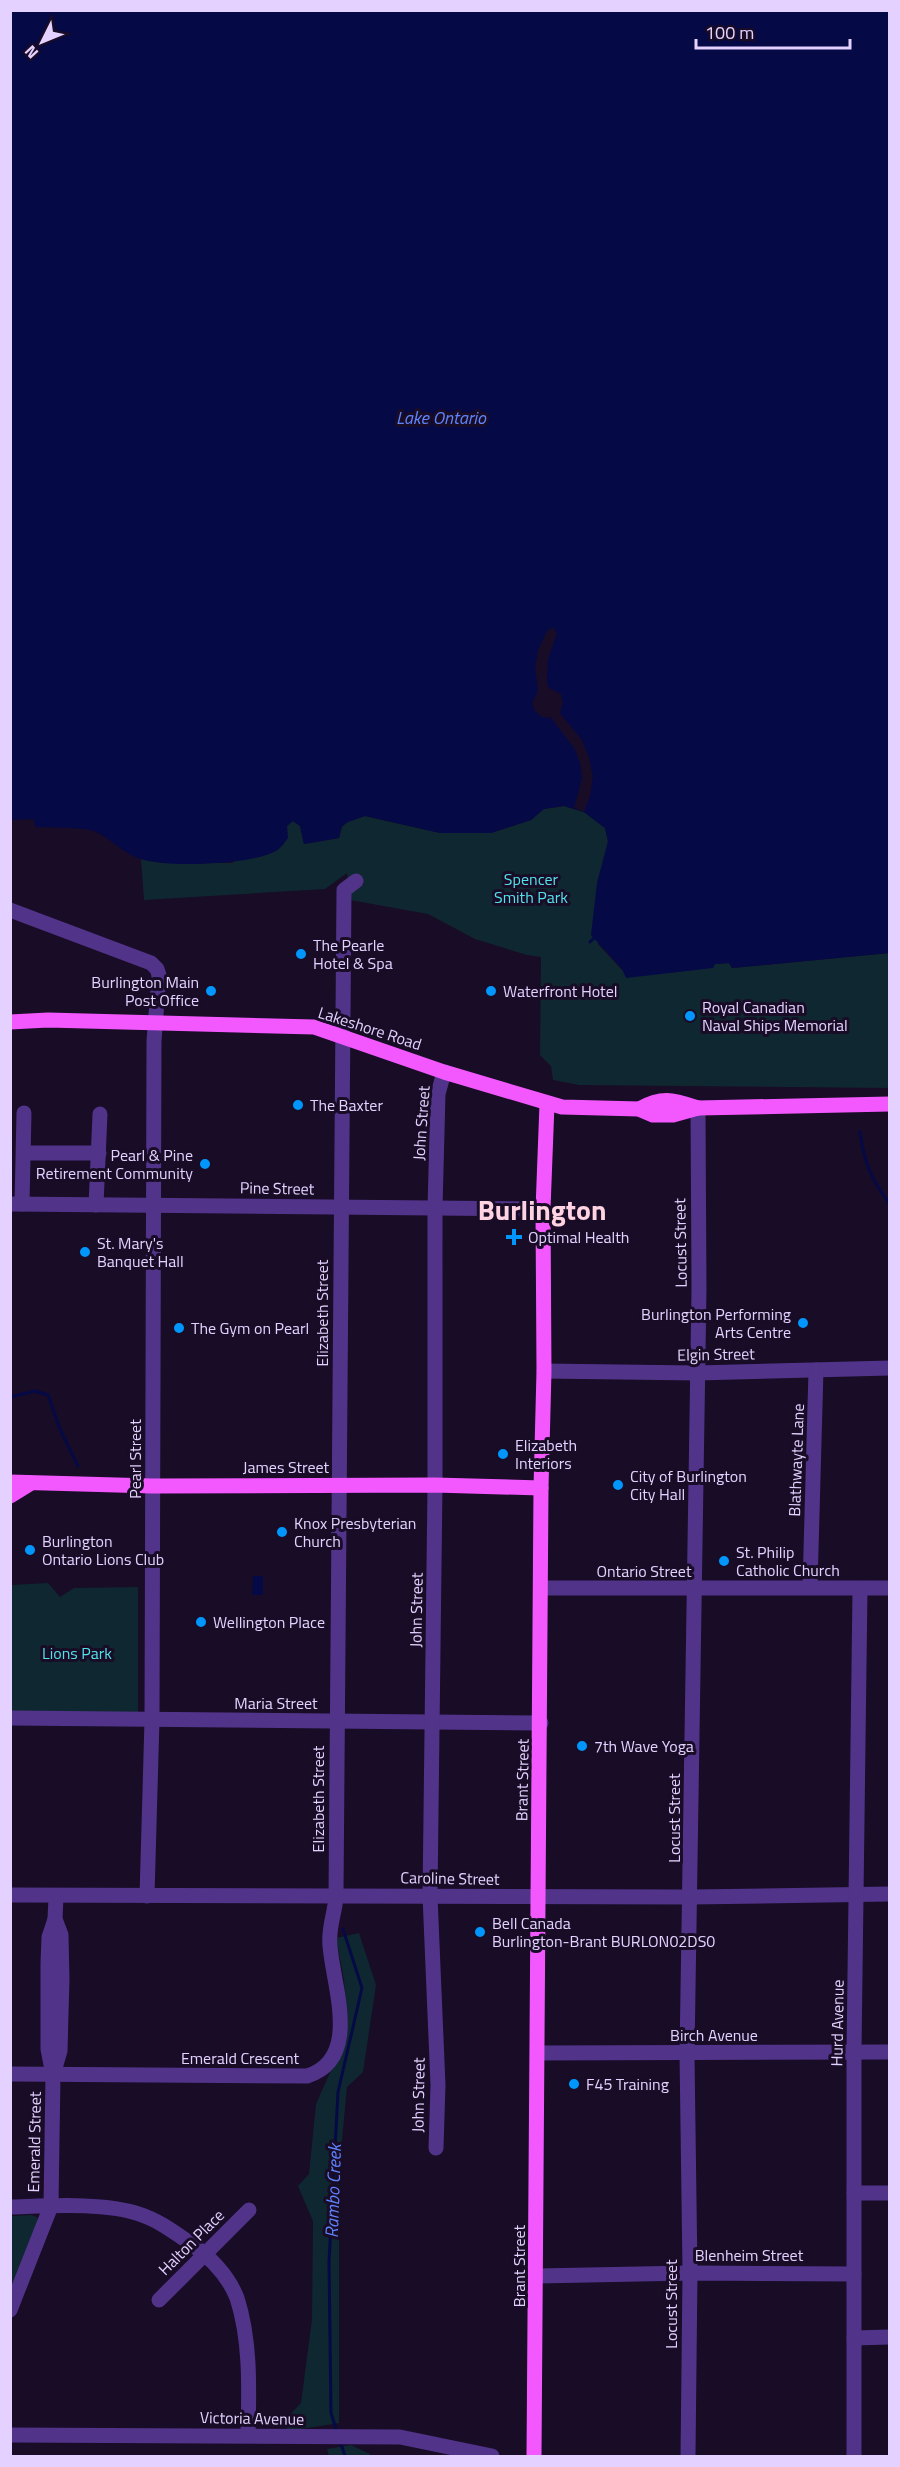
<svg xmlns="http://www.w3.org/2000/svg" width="900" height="2467" viewBox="0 0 900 2467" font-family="'Titillium Web',sans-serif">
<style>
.green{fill:#0f2730}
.water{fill:#050946}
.pier{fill:#180c26}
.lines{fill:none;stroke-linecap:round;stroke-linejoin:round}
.stream{stroke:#050946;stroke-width:3}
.minor{stroke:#513389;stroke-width:15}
.major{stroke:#f358ff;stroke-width:15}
.poi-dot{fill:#0096fc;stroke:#180c26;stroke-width:2}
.labels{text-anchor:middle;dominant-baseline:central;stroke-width:6;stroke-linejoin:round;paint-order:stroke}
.park-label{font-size:16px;fill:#52e2eb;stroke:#180c26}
.poi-label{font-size:16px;fill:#e4d1ff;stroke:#180c26;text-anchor:start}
.street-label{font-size:16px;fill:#e4d1ff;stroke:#180c26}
.water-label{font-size:18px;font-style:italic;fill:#5f84ff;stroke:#180c26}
.town-label{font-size:28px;font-weight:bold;fill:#ffd3e2;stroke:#180c26}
</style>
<rect width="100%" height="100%" fill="#180c26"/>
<g class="green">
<path d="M564 806 584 812 605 828 608 841 598 944 622 970 729 963 732 968 889 953V1088L579 1085 553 1080 551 1066 540 1055 541 957 527 955 475 939 428 914 350 900 347 873 325 889 144 900 141 859 161 863H232L293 821 300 826 304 844 339 838 342 827 347 822 365 816 440 833H491L531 820 543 809Z"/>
<path d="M48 1583 60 1597 74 1588 138 1587V1713H11V1585Z"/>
<path d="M359 1933 376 1985 363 2072 347 2087 339 2172V2423L301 2429H287L282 2423 301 2403 312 2319 313 2221 298 2186 309 2174 316 2104 333 2066 346 2018 344 1980 336 1938Z"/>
<path d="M31 2215 37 2217 38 2225 11 2298V2216Z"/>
<path d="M351 2445 370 2454V2456H329L327 2449Z"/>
</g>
<g class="water">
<path d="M11 11H889V953L732 968 729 963 715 964 713 968 626 978 622 969 591 935 597 883 608 841 605 828 584 812 564 806 544 809 531 820 491 833H440L365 816 348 822 342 826 339 838 304 844 300 826 293 821 287 826 288 838C285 842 281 848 276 851 251 865 169 868 141 859 123 854 111 838 94 831 83 827 48 828 35 827L34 819 11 820Z"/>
<path d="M253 1576H263V1595H252Z"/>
</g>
<path class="pier" d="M553 627 557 634 548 659 547 681 548 687 561 694 563 703 560 713 582 740 589 757 593 777 590 796 584 812 574 808 582 778 580 763 574 748 551 718 542 717 535 711 532 703 538 691 535 667 538 650 547 631Z"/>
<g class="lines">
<g class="stream">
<path d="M590 942 594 938"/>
<path d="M860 1132C864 1162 871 1180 890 1204"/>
<path d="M10 1397 35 1391 48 1395 60 1429 78 1466"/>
<path d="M337 2432 331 2413 329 2262 338 2092 362 1988 343 1929"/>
<path d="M340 2441 345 2456"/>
</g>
<g class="minor">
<path d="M10 910 151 963 157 969 159 975 154 1041 152 1720 147 1896"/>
<path d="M24 1153H99"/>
<path d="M10 1204 543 1209"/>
<path d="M22 1204 24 1113"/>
<path d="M96 1205 100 1114"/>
<path d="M544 1371 697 1373 890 1368"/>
<path d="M810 1587 816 1370"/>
<path d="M542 1588H890"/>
<path d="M10 1718 541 1723"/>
<path d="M10 1895 691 1897 890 1894"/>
<path d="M538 2053 890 2052"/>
<path d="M10 2074 307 2076C362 2059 333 1986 330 1946 328 1927 335 1914 336 1896L344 890 356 881"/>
<path d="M53 2075 48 2049V1963L49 1937 55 1919 56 1897"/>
<path d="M436 2148 438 2085 430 1896 435 1485V1208L438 1094 444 1072"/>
<path d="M854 2193H890"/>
<path d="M10 2207C48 2206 103 2202 139 2214 158 2220 174 2232 190 2243 210 2257 228 2275 237 2298 251 2341 249 2391 248 2435"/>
<path d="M537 2276 690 2273 854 2274"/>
<path d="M159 2300 249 2210"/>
<path d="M10 2310 51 2206 53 2075 60 2051 62 1979 61 1935 55 1919"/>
<path d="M854 2338 890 2337"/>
<path d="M10 2435 400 2437 492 2456"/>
<path d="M688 2456 690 2273 687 2054 699 1289 698 1108"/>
<path d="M854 2456V2052L860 1589"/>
</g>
<g class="major">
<path d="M10 1022 48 1020 314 1027 444 1072 562 1107 639 1109 653 1115H673L698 1108 890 1104"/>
<path d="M639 1109C663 1096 673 1100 698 1108"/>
<path d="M10 1482 152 1486 435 1485 541 1488"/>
<path d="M10 1496 31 1483"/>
<path d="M534 2456 541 1488 544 1371 543 1209 547 1104"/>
</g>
</g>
<g class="poi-dot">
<circle cx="301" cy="954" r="6"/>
<circle cx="211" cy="991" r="6"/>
<circle cx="491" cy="991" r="6"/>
<circle cx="690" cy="1016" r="6"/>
<circle cx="298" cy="1105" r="6"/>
<circle cx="205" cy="1164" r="6"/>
<path d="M511 1228h6v6h6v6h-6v6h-6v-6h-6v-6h6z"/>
<circle cx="85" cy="1252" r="6"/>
<circle cx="803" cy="1323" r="6"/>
<circle cx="179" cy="1328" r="6"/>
<circle cx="503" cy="1454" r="6"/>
<circle cx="618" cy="1485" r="6"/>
<circle cx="282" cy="1532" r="6"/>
<circle cx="30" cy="1550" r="6"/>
<circle cx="724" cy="1561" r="6"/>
<circle cx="201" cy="1622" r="6"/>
<circle cx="582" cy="1746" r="6"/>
<circle cx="480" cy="1932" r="6"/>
<circle cx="574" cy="2084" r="6"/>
</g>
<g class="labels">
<g class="park-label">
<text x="531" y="879">Spencer<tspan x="531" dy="18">Smith Park</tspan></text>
<text x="77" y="1653">Lions Park</text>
</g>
<g class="poi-label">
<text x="313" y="945">The Pearle<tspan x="313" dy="18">Hotel &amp; Spa</tspan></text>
<text x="199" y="982" text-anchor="end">Burlington Main<tspan x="199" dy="18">Post Office</tspan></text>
<text x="503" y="991">Waterfront Hotel</text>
<text x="702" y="1007">Royal Canadian<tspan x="702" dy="18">Naval Ships Memorial</tspan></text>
<text x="310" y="1105">The Baxter</text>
<text x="193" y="1155" text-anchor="end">Pearl &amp; Pine<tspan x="193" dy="18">Retirement Community</tspan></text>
<text x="528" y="1237">Optimal Health</text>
<text x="97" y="1243">St. Mary's<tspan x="97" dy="18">Banquet Hall</tspan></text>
<text x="791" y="1314" text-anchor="end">Burlington Performing<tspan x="791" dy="18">Arts Centre</tspan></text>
<text x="191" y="1328">The Gym on Pearl</text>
<text x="515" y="1445">Elizabeth<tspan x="515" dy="18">Interiors</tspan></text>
<text x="630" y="1476">City of Burlington<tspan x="630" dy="18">City Hall</tspan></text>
<text x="294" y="1523">Knox Presbyterian<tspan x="294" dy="18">Church</tspan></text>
<text x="42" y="1541">Burlington<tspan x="42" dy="18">Ontario Lions Club</tspan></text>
<text x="736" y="1552">St. Philip<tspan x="736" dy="18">Catholic Church</tspan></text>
<text x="213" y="1622">Wellington Place</text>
<text x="594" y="1746">7th Wave Yoga</text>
<text x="492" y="1923">Bell Canada<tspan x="492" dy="18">Burlington-Brant BURLON02DS0</tspan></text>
<text x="586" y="2084">F45 Training</text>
</g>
<g class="street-label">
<text transform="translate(370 1028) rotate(18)">Lakeshore Road</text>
<text transform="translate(421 1123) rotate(-86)">John Street</text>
<text transform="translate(277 1188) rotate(1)">Pine Street</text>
<text transform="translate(680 1243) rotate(-91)">Locust Street</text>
<text transform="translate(322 1313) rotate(-90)">Elizabeth Street</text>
<text transform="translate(716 1354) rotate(-1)">Elgin Street</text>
<text transform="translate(135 1459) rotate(-90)">Pearl Street</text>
<text transform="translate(796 1460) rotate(-88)">Blathwayte Lane</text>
<text x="286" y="1467">James Street</text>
<text x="644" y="1571">Ontario Street</text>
<text transform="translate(416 1610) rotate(-89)">John Street</text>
<text x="276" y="1703">Maria Street</text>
<text transform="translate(522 1780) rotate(-89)">Brant Street</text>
<text transform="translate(318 1799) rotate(-90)">Elizabeth Street</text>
<text transform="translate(674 1818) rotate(-90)">Locust Street</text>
<text transform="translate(450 1878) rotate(1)">Caroline Street</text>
<text transform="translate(837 2023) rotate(-89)">Hurd Avenue</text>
<text x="714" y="2035">Birch Avenue</text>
<text x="240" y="2058">Emerald Crescent</text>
<text transform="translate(418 2095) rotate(-89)">John Street</text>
<text transform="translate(34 2142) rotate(-89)">Emerald Street</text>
<text transform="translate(191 2242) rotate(-45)">Halton Place</text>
<text x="749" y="2255">Blenheim Street</text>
<text transform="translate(519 2266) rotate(-90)">Brant Street</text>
<text transform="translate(671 2304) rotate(-90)">Locust Street</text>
<text transform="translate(252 2418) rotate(1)">Victoria Avenue</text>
</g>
<g class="water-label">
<text x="441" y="417">Lake Ontario</text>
<text transform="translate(333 2191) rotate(-88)">Rambo Creek</text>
</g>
<g class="town-label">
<text x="542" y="1209">Burlington</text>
</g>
</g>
<rect width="900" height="2467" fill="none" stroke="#e4d1ff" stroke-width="24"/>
<g transform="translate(42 42) rotate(227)" stroke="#180c26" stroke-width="4.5" paint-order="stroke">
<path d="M0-4.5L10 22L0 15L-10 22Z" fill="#e4d1ff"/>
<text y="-9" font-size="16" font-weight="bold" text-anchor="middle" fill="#e4d1ff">N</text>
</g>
<path d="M696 39v9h154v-9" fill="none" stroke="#e4d1ff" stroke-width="3"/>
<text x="705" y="39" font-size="18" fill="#e4d1ff" stroke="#180c26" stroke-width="4.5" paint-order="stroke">100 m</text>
</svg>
